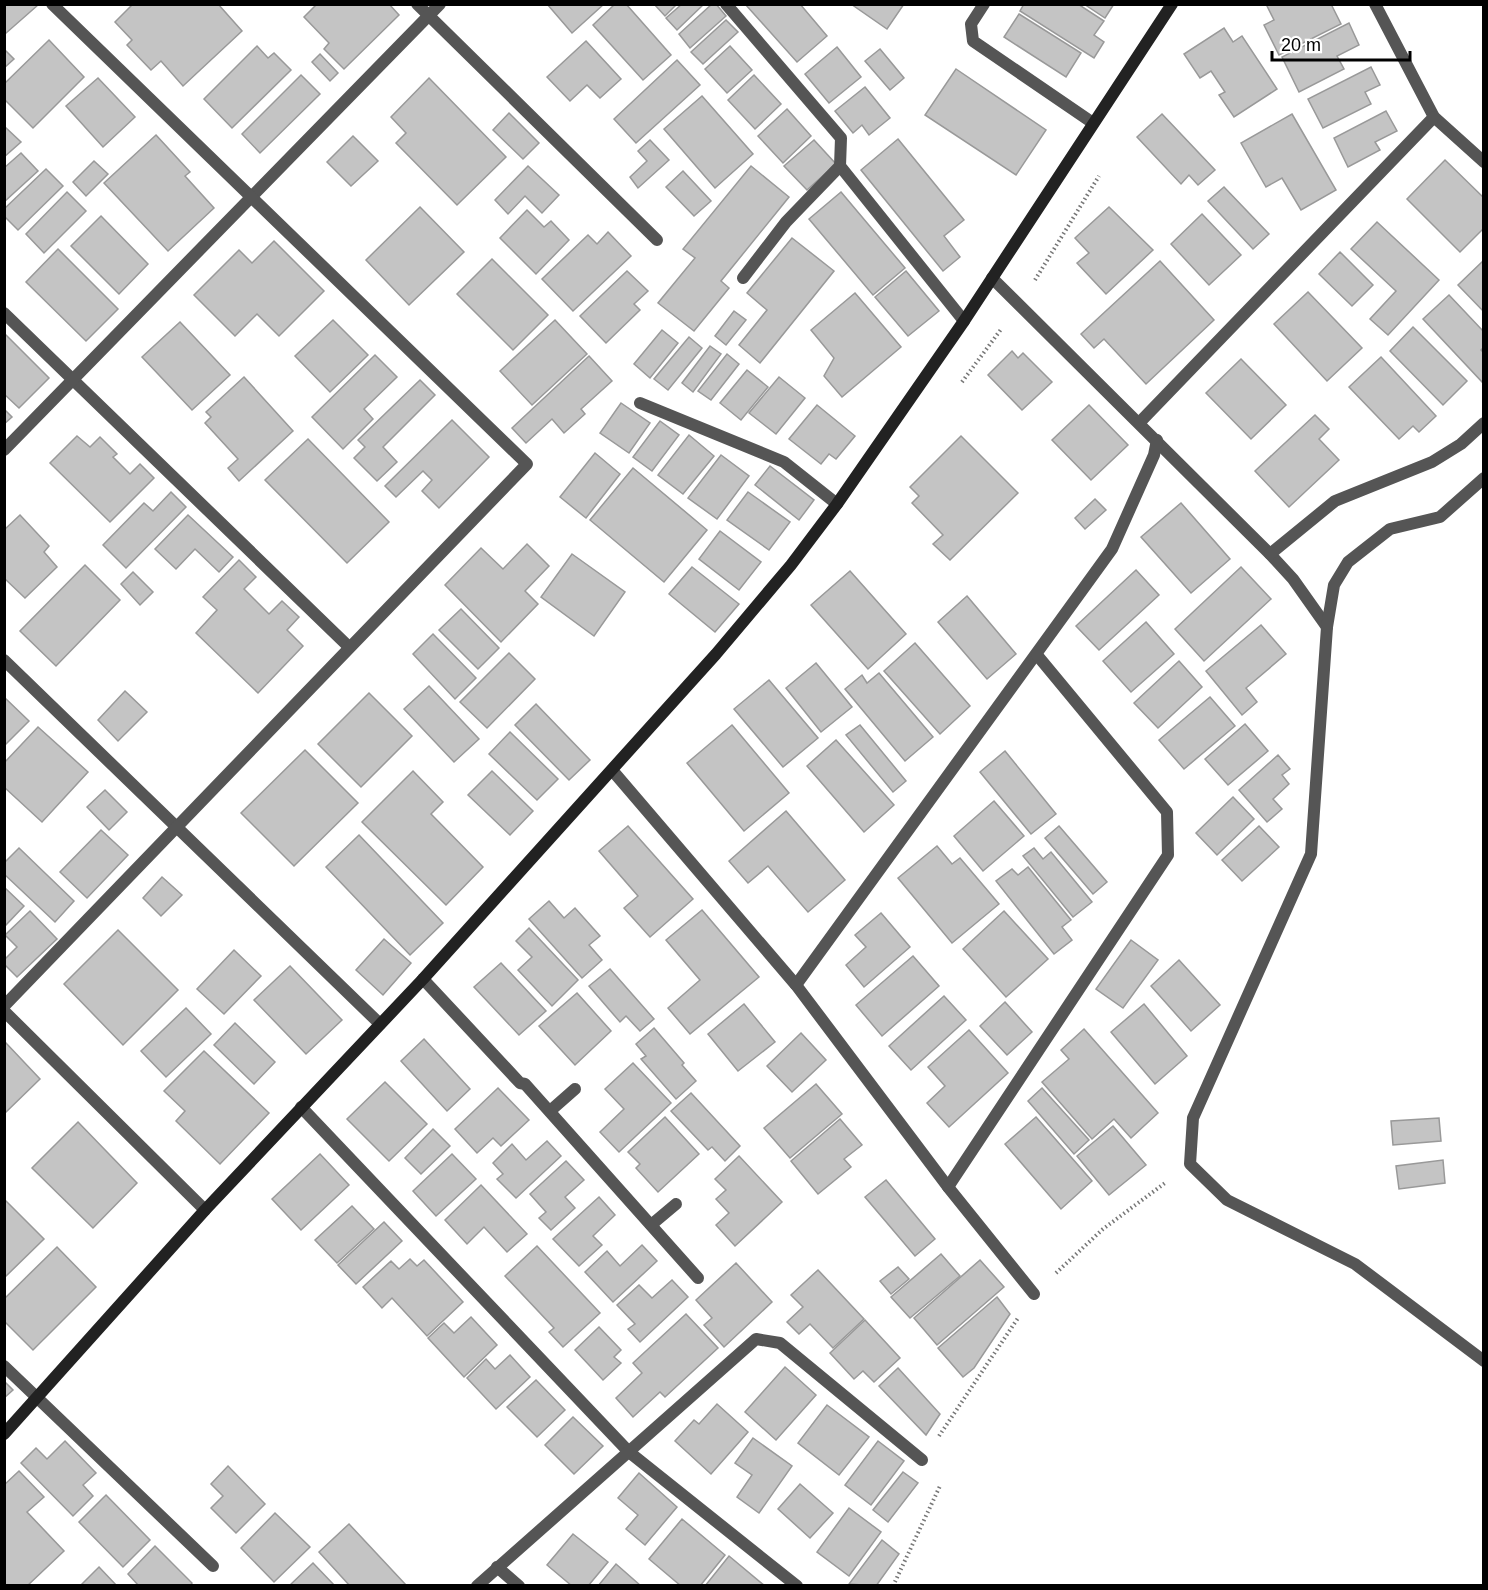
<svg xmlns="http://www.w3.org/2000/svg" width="1488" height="1590" viewBox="0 0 1488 1590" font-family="Helvetica,sans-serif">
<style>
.building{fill:#c4c4c4;stroke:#999;stroke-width:1.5}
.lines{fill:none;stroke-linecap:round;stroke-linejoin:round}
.path{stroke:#777;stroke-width:4;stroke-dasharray:1.5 3;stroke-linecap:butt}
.lane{stroke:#555;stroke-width:12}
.street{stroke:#555;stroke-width:12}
.secondary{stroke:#222;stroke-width:12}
</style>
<rect width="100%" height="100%" fill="#fff"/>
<g class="building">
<path d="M4 4H38V5L5 34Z"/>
<path d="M133 4H218L242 31 183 86 161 61 151 70 127 45 132 40 115 22Z"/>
<path d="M317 4H389L399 15 344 69 324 49 329 43 304 17Z"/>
<path d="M547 4H604L572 33Z"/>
<path d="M615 4H626L671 55 643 80 593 25Z"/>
<path d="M654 4H677L665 16Z"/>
<path d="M682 4H704L677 30 666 18Z"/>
<path d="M712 4H716L726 16 690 48 679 34Z"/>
<path d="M745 4H800L827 36 797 62Z"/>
<path d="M851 4H904L887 29Z"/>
<path d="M1024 4H1078L1104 21 1094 35 1104 42 1094 58 1020 11Z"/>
<path d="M1084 4H1114L1105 18Z"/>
<path d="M1266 4H1331L1341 24 1279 55 1264 25 1274 20Z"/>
<path d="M1019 14 1081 53 1066 77 1004 37Z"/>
<path d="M726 20 738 32 703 64 691 52Z"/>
<path d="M1349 23 1359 45 1337 56 1344 69 1299 92 1282 57Z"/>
<path d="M1224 28 1233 42 1242 36 1277 89 1234 117 1219 95 1225 92 1211 71 1200 78 1184 54Z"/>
<path d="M49 40 84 77 33 128 4 99V84Z"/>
<path d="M586 41 621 79 600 98 587 85 570 101 547 77Z"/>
<path d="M257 46 268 58 274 53 291 70 232 128 204 99Z"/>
<path d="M730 46 752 70 727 93 705 69Z"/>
<path d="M837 47 861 77 829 103 805 74Z"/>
<path d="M4 49 14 59 4 68Z"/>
<path d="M880 49 904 78 890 90 865 61Z"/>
<path d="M320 54 338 73 330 81 312 62Z"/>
<path d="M677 60 700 85 636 143 614 119Z"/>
<path d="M1371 67 1380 85 1365 92 1371 104 1323 128 1308 99Z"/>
<path d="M956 69 1046 130 1016 175 925 115Z"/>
<path d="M301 75 320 94 260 153 242 134Z"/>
<path d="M754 75 781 104 755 129 728 100Z"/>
<path d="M98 78 135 117 103 147 66 106Z"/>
<path d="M429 78 506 157 457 205 396 143 406 133 391 117Z"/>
<path d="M865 87 890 118 869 135 862 125 853 133 835 111Z"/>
<path d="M702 96 753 154 715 188 664 129Z"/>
<path d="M787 109 811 136 783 163 758 136Z"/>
<path d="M1386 111 1397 131 1375 142 1380 150 1348 167 1334 138Z"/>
<path d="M509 113 539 143 523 159 493 130Z"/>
<path d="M1162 114 1215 170 1198 185 1189 175 1181 184 1137 137Z"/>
<path d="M1292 114 1336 190 1301 210 1282 178 1266 187 1241 143Z"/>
<path d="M4 126 21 142 4 157Z"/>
<path d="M156 135 190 172 185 176 214 208 168 251 104 183Z"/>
<path d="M353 136 378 161 351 186 327 162Z"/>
<path d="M898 139 964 220 944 236 960 257 943 271 861 170Z"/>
<path d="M650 140 669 160 638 188 630 177 647 161 638 151Z"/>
<path d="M814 140 836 164 807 190 784 166Z"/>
<path d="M21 153 38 171 4 202V168Z"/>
<path d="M1445 160 1484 198V228L1460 252 1407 199Z"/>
<path d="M94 161 108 174 86 196 73 182Z"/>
<path d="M528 166 559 195 542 213 525 196 508 214 495 200Z"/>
<path d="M751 166 789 197 721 281 729 288 694 331 658 303 695 258 683 249Z"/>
<path d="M46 169 63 186 18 230 4 216V209Z"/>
<path d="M683 171 711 201 694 216 666 187Z"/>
<path d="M1224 187 1269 234 1253 249 1208 201Z"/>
<path d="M67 192 86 211 44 253 26 234Z"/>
<path d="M841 192 905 268 873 295 809 219Z"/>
<path d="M420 207 464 252 409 305 366 260Z"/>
<path d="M1109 207 1153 250 1106 294 1077 263 1089 253 1075 238Z"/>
<path d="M527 210 544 227 551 221 569 240 536 274 500 238Z"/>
<path d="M1202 214 1241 255 1209 285 1171 244Z"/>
<path d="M101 216 148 264 119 294 71 246Z"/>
<path d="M1377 222 1439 280 1388 335 1370 319 1396 291 1351 249Z"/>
<path d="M608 232 631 256 573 311 542 279 588 235 597 244Z"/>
<path d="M792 238 834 271 760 363 739 345 767 310 747 293Z"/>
<path d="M274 241 324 291 279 336 257 314 235 336 194 295 239 250 252 263Z"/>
<path d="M58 249 118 309 86 341 26 282Z"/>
<path d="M1340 252 1373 285 1352 306 1319 274Z"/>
<path d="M492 259 548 315 513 350 457 294Z"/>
<path d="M1484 260V312L1458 285Z"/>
<path d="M1160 261 1214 320 1146 384 1104 339 1094 348 1081 334Z"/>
<path d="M627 271 648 291 634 304 640 310 606 343 580 316Z"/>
<path d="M906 271 939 311 908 336 875 297Z"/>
<path d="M1308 292 1362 348 1327 381 1274 324Z"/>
<path d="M855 293 901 347 842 397 824 376 834 358 811 330Z"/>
<path d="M1449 295 1484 332V347L1481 350 1484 353V384L1423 319Z"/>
<path d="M734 311 746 320 726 345 715 336Z"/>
<path d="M333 320 368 355 330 392 295 356Z"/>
<path d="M555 320 587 354 532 405 500 371Z"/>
<path d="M180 322 230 375 192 410 142 357Z"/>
<path d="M1413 327 1467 381 1443 405 1390 351Z"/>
<path d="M662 330 678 343 650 378 634 364Z"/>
<path d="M4 333 49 378 19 408 4 394Z"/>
<path d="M689 337 702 348 668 390 654 379Z"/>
<path d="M710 346 721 354 693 392 682 383Z"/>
<path d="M1012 351 1018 358 1023 353 1052 382 1022 410 988 375Z"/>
<path d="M727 354 739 364 711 400 698 391Z"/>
<path d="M375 355 397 377 364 409 373 419 343 449 312 417Z"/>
<path d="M589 356 612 381 581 409 585 414 564 433 552 419 526 443 512 428Z"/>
<path d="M1381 357 1436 416 1419 432 1413 426 1399 439 1349 387Z"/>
<path d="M1241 359 1286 405 1251 439 1206 393Z"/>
<path d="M747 370 768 387 741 420 720 403Z"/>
<path d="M244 377 293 431 239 481 228 468 238 459 205 423 211 417 206 412Z"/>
<path d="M779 377 805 398 776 434 749 413Z"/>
<path d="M420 380 435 395 383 447 397 462 377 481 354 458 365 447 358 440Z"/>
<path d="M621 403 650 423 629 453 600 433Z"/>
<path d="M817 405 855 436 836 459 829 454 821 464 789 439Z"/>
<path d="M1089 405 1128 445 1091 480 1052 440Z"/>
<path d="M4 409 12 417 4 424Z"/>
<path d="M1315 415 1329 429 1319 439 1339 460 1289 507 1255 471Z"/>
<path d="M452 420 489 457 439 508 422 491 432 480 423 471 396 497 385 486Z"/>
<path d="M660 421 679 435 652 471 633 457Z"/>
<path d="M689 435 714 456 683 494 658 475Z"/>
<path d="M77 436 90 447 100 437 117 454 113 457 130 474 140 464 154 478 110 522 50 463Z"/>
<path d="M961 436 1018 493 950 560 933 544 943 535 912 503 919 496 910 487Z"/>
<path d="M308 439 389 522 347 563 265 480Z"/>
<path d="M595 453 620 474 586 518 560 497Z"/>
<path d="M721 455 749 476 717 519 688 498Z"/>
<path d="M770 466 814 500 799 520 755 485Z"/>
<path d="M633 468 707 530 664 582 590 520Z"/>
<path d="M171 492 186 507 126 568 103 545 144 503 153 511Z"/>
<path d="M748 492 790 522 769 550 727 520Z"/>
<path d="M1095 499 1106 510 1085 529 1075 518Z"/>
<path d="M1181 503 1230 559 1191 593 1141 537Z"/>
<path d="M20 515 49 546 44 552 57 567 25 598 4 578V530Z"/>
<path d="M188 515 233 557 219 572 195 549 176 569 155 549Z"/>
<path d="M720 531 761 562 739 590 699 559Z"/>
<path d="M527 544 549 566 525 591 538 604 501 642 445 585 481 548 503 569Z"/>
<path d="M572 554 625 592 594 636 541 597Z"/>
<path d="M239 560 256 577 244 589 269 614 282 601 299 617 287 630 303 646 258 693 196 633 217 610 203 597Z"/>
<path d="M85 565 120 600 56 666 20 631Z"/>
<path d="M692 567 739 604 715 632 669 594Z"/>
<path d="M1241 567 1271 599 1204 661 1175 629Z"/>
<path d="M1136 570 1159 595 1099 650 1076 626Z"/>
<path d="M850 571 906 634 868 669 811 605Z"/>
<path d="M133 572 153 592 140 605 121 584Z"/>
<path d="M967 596 1016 654 987 679 938 622Z"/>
<path d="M461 609 499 648 478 669 439 630Z"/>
<path d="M1146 622 1174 654 1131 692 1103 661Z"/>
<path d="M1261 625 1286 654 1246 688 1257 702 1242 715 1206 671Z"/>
<path d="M433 634 476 678 455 699 413 654Z"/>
<path d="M915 643 970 706 940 734 884 671Z"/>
<path d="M509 653 535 679 487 728 460 702Z"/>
<path d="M1179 661 1202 687 1158 728 1134 703Z"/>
<path d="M816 663 852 707 821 732 786 688Z"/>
<path d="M879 673 933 737 905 761 845 689 862 675 867 683Z"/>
<path d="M769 680 818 738 783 767 734 709Z"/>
<path d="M429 686 479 739 454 762 404 709Z"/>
<path d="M125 691 147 712 118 741 98 720Z"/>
<path d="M369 693 412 736 361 787 318 744Z"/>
<path d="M4 697 29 721 4 746Z"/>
<path d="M1210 697 1235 726 1184 769 1159 740Z"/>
<path d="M536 704 590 760 569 780 515 725Z"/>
<path d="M1245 724 1268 751 1228 785 1205 759Z"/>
<path d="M732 725 789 793 744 831 687 763Z"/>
<path d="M860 725 906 781 893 792 846 735Z"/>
<path d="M38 727 88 772 42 822 4 787V763Z"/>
<path d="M510 732 558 779 537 800 489 754Z"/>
<path d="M836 740 894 805 864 832 807 766Z"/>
<path d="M305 750 358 803 294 866 241 813Z"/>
<path d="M1005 751 1056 814 1031 834 980 772Z"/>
<path d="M1278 755 1290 769 1282 775 1289 784 1273 799 1282 809 1267 822 1239 790Z"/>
<path d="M413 771 443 802 431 814 483 867 446 905 362 822Z"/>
<path d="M492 771 533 811 510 835 468 795Z"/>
<path d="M105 790 127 812 109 830 87 807Z"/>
<path d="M1233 797 1254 819 1217 855 1196 833Z"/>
<path d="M994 801 1024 836 983 871 954 836Z"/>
<path d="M786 811 845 880 808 912 768 866 748 883 729 861Z"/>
<path d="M628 826 693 899 650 937 624 908 638 896 599 851Z"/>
<path d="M1059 826 1107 882 1093 894 1045 838Z"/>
<path d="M1259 826 1279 847 1242 881 1222 860Z"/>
<path d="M101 830 128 855 87 898 60 872Z"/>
<path d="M359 835 443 923 410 955 326 867Z"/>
<path d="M937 846 952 864 960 858 999 904 952 943 898 878Z"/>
<path d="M19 848 74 901 55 922 4 874V863Z"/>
<path d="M1034 848 1043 859 1051 852 1092 902 1073 917 1023 856Z"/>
<path d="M1028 867 1071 920 1062 927 1072 940 1054 954 996 881 1012 869 1018 875Z"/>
<path d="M162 877 182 895 161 916 143 898Z"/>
<path d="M4 887 24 906 4 927Z"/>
<path d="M549 901 564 918 575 908 600 936 589 945 602 960 582 978 529 919Z"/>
<path d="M702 910 759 977 690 1034 668 1008 700 980 666 940Z"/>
<path d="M30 911 57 939 17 977 4 964V960L17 947 5 935Z"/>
<path d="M1004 911 1048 959 1006 997 963 949Z"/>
<path d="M881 913 910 947 864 987 846 965 866 947 855 935Z"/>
<path d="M529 928 578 980 552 1006 518 970 532 957 516 941Z"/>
<path d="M118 930 178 990 123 1045 64 984Z"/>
<path d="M384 939 411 963 383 995 356 970Z"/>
<path d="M1131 940 1158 960 1123 1008 1096 989Z"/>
<path d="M234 950 261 976 224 1014 197 989Z"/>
<path d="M913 956 939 986 882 1036 856 1005Z"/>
<path d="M1179 960 1220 1005 1191 1031 1151 986Z"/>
<path d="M501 963 546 1011 519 1035 474 987Z"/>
<path d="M290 966 342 1020 306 1054 254 1000Z"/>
<path d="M610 969 654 1019 640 1031 626 1016 620 1022 589 986Z"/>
<path d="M577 993 611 1031 575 1065 539 1026Z"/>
<path d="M944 996 966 1020 911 1070 889 1046Z"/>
<path d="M1005 1002 1032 1032 1007 1055 980 1026Z"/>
<path d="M744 1004 775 1042 738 1071 708 1034Z"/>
<path d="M1144 1004 1187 1056 1155 1084 1111 1032Z"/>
<path d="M186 1008 211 1034 166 1077 141 1051Z"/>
<path d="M235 1023 275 1062 254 1084 214 1045Z"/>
<path d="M654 1028 684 1063 682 1065 696 1081 676 1099 641 1059 646 1056 636 1044Z"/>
<path d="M1084 1029 1158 1113 1131 1138 1114 1119 1092 1139 1042 1082 1069 1059 1061 1050Z"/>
<path d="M969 1030 1008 1073 949 1127 927 1103 945 1086 928 1067Z"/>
<path d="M801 1033 826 1060 792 1092 767 1066Z"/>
<path d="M424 1039 470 1089 447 1111 401 1061Z"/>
<path d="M6 1043 40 1079 4 1114V1045Z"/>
<path d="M204 1051 269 1113 220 1164 176 1121 185 1111 164 1091Z"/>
<path d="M633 1063 671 1103 619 1152 600 1132 624 1109 605 1089Z"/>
<path d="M385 1082 427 1124 389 1161 347 1119Z"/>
<path d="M816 1084 842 1114 790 1158 764 1128Z"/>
<path d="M498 1088 529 1120 501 1146 493 1138 477 1153 455 1129Z"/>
<path d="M1042 1088 1089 1140 1074 1154 1028 1101Z"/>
<path d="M691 1093 740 1146 725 1161 712 1147 708 1150 671 1111Z"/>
<path d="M665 1117 699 1154 658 1192 636 1168 640 1164 628 1152Z"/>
<path d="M1036 1117 1092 1181 1061 1209 1005 1144Z"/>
<path d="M1439 1118 1441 1141 1393 1145 1391 1121Z"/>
<path d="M840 1119 862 1145 844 1159 851 1167 818 1194 791 1161Z"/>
<path d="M78 1122 137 1183 93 1228 32 1168Z"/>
<path d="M1113 1126 1146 1165 1109 1195 1077 1156Z"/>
<path d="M433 1129 450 1146 421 1174 405 1158Z"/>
<path d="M547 1141 561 1156 516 1198 497 1179 503 1174 493 1163 512 1144 526 1160Z"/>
<path d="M320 1154 349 1185 301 1230 272 1199Z"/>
<path d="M452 1154 476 1179 436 1216 413 1191Z"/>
<path d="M739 1156 782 1202 735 1246 716 1225 729 1213 716 1199 726 1190 715 1179Z"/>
<path d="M1443 1160 1445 1183 1399 1189 1396 1166Z"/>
<path d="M566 1161 584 1180 565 1197 575 1208 551 1230 539 1218 546 1212 530 1194Z"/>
<path d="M886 1180 935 1239 915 1256 865 1197Z"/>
<path d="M481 1185 527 1234 507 1252 484 1227 467 1244 445 1220Z"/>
<path d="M599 1197 615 1215 593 1236 602 1245 579 1266 553 1239Z"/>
<path d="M4 1199 44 1239 4 1278Z"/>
<path d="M352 1206 374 1229 337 1263 315 1240Z"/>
<path d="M384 1222 402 1241 356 1284 338 1265Z"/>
<path d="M642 1245 657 1261 613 1302 585 1272 607 1251 620 1266Z"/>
<path d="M537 1246 600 1313 563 1347 549 1332 554 1328 505 1276Z"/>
<path d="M57 1247 96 1287 33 1350 4 1321V1299Z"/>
<path d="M941 1254 960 1276 910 1318 891 1297Z"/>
<path d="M410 1259 417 1266 424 1260 463 1302 427 1336 392 1298 382 1308 363 1287 391 1261 399 1269Z"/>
<path d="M980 1260 1004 1287 937 1345 914 1318Z"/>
<path d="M736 1263 772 1302 724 1347 704 1325 712 1318 696 1300Z"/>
<path d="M898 1267 909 1279 891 1294 880 1281Z"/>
<path d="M818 1270 864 1319 833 1348 810 1324 799 1334 787 1322 803 1307 791 1295Z"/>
<path d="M672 1280 688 1297 640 1342 628 1329 635 1324 617 1305 639 1285 652 1298Z"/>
<path d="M997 1297 1010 1314 974 1368 963 1377 938 1348Z"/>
<path d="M686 1314 718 1348 665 1397 660 1392 633 1417 616 1398 642 1373 633 1363Z"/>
<path d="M471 1317 497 1345 464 1377 428 1338 444 1323 454 1333Z"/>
<path d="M865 1320 900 1358 874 1382 863 1371 854 1379 830 1353Z"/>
<path d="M599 1327 621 1350 614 1357 621 1363 603 1380 575 1350Z"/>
<path d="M510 1355 530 1377 496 1409 467 1378 486 1359 495 1369Z"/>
<path d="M785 1367 816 1395 776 1440 745 1412Z"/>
<path d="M898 1368 940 1414 926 1435 879 1386Z"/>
<path d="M536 1380 565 1410 537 1437 507 1407Z"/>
<path d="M4 1381 13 1390 4 1398Z"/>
<path d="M717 1404 748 1432 711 1474 675 1441 694 1420 699 1424Z"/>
<path d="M827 1405 869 1437 839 1475 798 1443Z"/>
<path d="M573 1417 603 1446 574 1474 545 1445Z"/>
<path d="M753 1438 792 1466 759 1513 737 1497 752 1475 735 1463Z"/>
<path d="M65 1441 96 1473 83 1485 93 1496 73 1516 21 1463 36 1448 47 1459Z"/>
<path d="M878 1441 904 1461 871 1505 845 1485Z"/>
<path d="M228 1466 265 1504 236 1533 211 1508 223 1496 211 1484Z"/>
<path d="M19 1471 44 1497 27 1512 64 1551 27 1586H4V1485Z"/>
<path d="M903 1472 918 1483 888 1522 873 1510Z"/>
<path d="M639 1473 677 1507 645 1545 626 1529 638 1515 618 1498Z"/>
<path d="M800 1484 833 1513 810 1538 778 1509Z"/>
<path d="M106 1495 150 1540 123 1567 79 1522Z"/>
<path d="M849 1508 881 1532 849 1576 817 1552Z"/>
<path d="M275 1513 310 1547 274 1582 241 1548Z"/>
<path d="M682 1519 725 1555 700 1586H681L649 1559Z"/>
<path d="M349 1524 406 1585 350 1586 319 1552Z"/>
<path d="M573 1534 608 1562 588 1586H572L547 1565Z"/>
<path d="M882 1540 899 1554 876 1586 849 1584Z"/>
<path d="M155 1546 192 1583 190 1586H139L128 1574Z"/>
<path d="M729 1556 765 1586H705Z"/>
<path d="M313 1563 335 1586H289Z"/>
<path d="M616 1564 641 1586H598Z"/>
<path d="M99 1567 117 1586H80Z"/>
</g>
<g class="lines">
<g class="path">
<path d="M1035 280 1099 176"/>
<path d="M962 382 1002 328"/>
<path d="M1056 1273 1103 1229 1165 1183"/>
<path d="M939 1436 1018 1318"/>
<path d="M893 1586 940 1486"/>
</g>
<path class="lane" d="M726 4 841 138 840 166 964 321"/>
<g class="street">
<path d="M417 4 657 240"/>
<path d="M984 4 971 24 973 41 1093 123"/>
<path d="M1375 4 1434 117 1484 162"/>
<path d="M743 278 786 222 840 166"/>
<path d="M992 278 1270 554 1293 579 1327 627"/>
<path d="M4 313 349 647"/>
<path d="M640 403 784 462 837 504"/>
<path d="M1140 422 1434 117"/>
<path d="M4 450 440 4"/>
<path d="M1484 478 1440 517 1390 529 1348 562 1334 585 1327 627 1311 854 1193 1118 1190 1164 1227 1200 1355 1264 1484 1361"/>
<path d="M1270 554 1335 501 1432 462 1461 444 1484 423"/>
<path d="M4 660 380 1024"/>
<path d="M612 770 796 985 948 1187 1034 1294"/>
<path d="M423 979 520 1083 525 1084 698 1278"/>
<path d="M796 985 1112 549 1154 455 1157 440"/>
<path d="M4 1006 527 464 52 4"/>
<path d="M4 1011 205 1210"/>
<path d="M301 1107 629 1452 797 1586"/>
<path d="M550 1111 575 1089"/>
<path d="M948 1187 1168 855 1167 812 1037 655"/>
<path d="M651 1225 676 1204"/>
<path d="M4 1366 213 1566"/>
<path d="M497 1567 519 1586"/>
<path d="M477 1586 756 1339 780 1343 922 1460"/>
</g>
<path class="secondary" d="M4 1434 205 1210 423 979 716 654 791 565 837 504 964 321 1172 4"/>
</g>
<rect width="1488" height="1590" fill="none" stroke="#000000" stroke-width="12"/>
<path d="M1272 51v9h138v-9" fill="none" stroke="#000000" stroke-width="3"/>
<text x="1281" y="51" font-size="18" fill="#000000" stroke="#ffffff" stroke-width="4.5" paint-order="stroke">20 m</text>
</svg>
